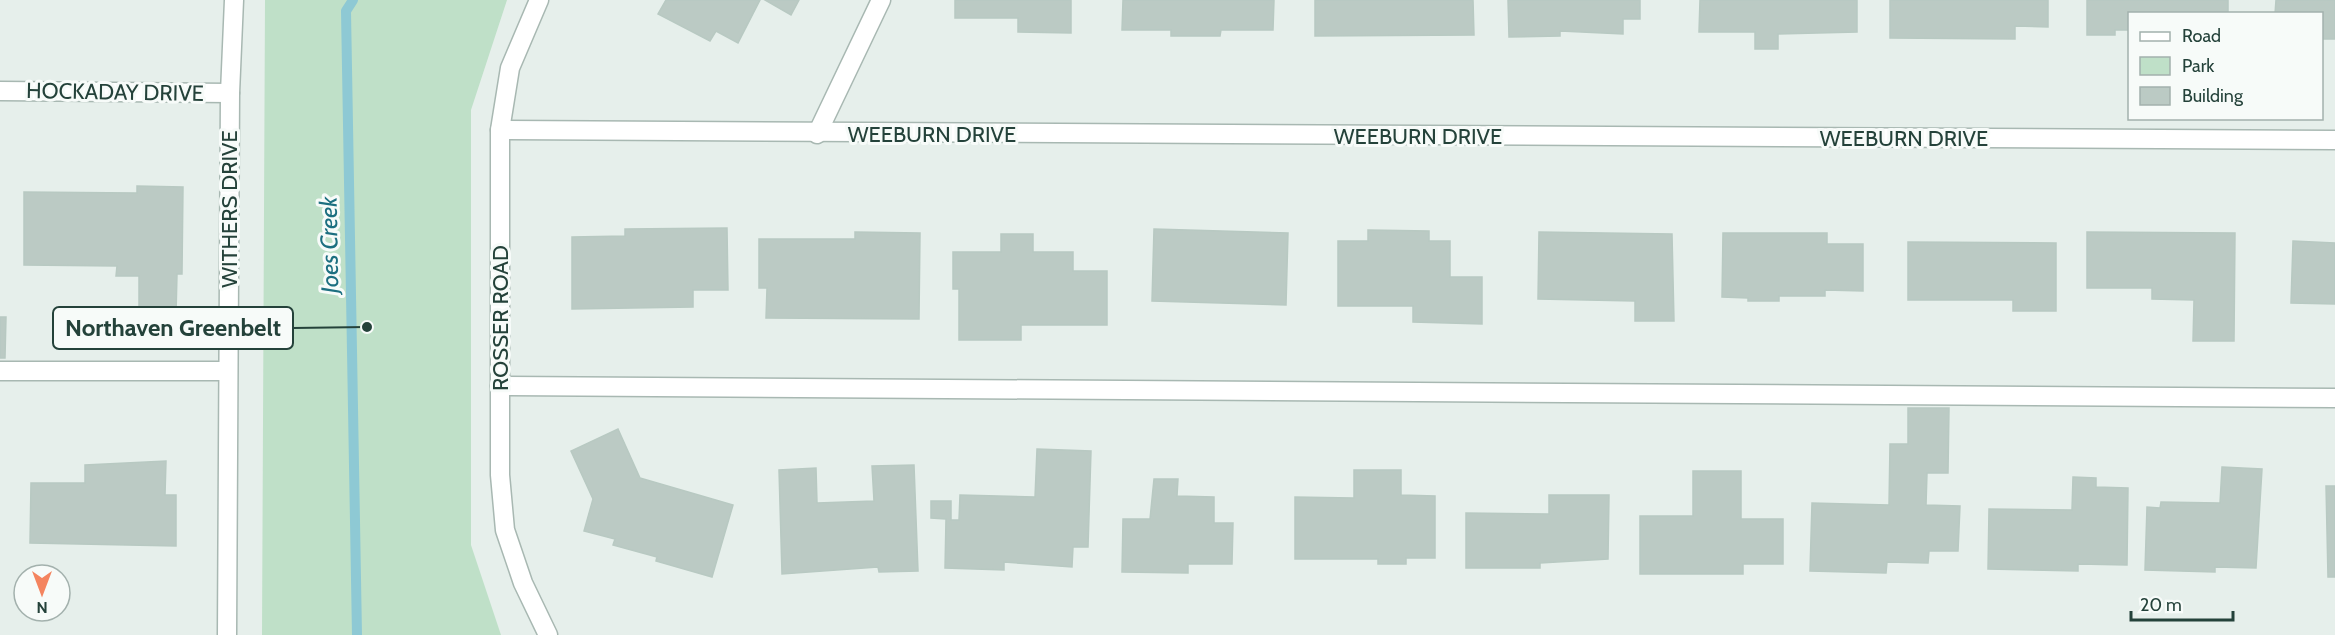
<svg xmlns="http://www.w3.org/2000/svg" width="2335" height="635" viewBox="0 0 2335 635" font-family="Cabin,sans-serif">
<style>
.green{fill:#bfe0c8}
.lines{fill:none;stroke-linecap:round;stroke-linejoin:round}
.stream{stroke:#8ec9d4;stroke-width:10}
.building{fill:#bbcac4;stroke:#b8c9c2;stroke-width:1.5}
.minor-casing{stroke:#a8b8b2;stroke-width:21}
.minor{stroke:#fff;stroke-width:18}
.labels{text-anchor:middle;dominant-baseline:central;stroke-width:6;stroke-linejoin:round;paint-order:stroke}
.street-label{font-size:22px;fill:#24423a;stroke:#f7fbf9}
.water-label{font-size:24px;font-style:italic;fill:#1c6f80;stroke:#f7fbf9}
.leader{fill:none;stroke:#24423a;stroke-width:2}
.callout-dot{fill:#24423a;stroke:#f7fbf9;stroke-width:2}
.callout{fill:#f7fbf9;stroke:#24423a;stroke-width:2}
.callout-label{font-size:24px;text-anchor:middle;font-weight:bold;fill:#24423a}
</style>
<rect width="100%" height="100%" fill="#e6efeb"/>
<path class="green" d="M265 0H507L471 110V545L501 635H262Z"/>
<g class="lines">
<path class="stream" d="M353 0 346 11 357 635"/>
</g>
<g class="building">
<path d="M666 0H760L738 43 716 31 710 41 658 14Z"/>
<path d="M765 0H799L791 15Z"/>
<path d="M955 0H1071V33L1018 32V18H955Z"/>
<path d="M1123 0H1274L1273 30H1221L1220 36H1171V30H1122Z"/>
<path d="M1315 0H1473L1474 35 1315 36Z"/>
<path d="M1508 0H1640V19H1623V34L1560 31V36L1509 37Z"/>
<path d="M1700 0H1857V32L1778 34V49H1755V32H1699Z"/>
<path d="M1890 0H2048V27L2015 26V39L1890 38Z"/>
<path d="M2087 0H2228V14H2130V30H2115V35H2087Z"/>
<path d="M2276 0H2335V39H2322V14H2275Z"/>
<path d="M137 186 183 187 182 274H177L176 314H139V276H116L117 266 24 265V192L137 193Z"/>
<path d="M727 228 728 290H693V307L572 309V237L625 236V229Z"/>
<path d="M1154 229 1288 233 1286 305 1152 301Z"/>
<path d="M1368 230 1429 231V241H1450V277H1482V324L1413 322V306H1338V241H1368Z"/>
<path d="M855 232 920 233 919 319 766 318 767 288H759V239H855Z"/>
<path d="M1539 232 1672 234 1674 321H1635V301L1538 299Z"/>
<path d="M2087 232 2235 233 2234 341H2193L2194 300 2152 299V288H2087Z"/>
<path d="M1723 233H1827V244H1863V291L1825 290V296H1779V301H1748V298L1722 297Z"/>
<path d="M1001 234H1033V252H1073V271H1107V325H1021V340H959V289H953V252H1001Z"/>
<path d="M2293 241 2335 243V304L2291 303Z"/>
<path d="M1908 242 2056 243V311H2013V300H1908Z"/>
<path d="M0 317H6L5 358H0Z"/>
<path d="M1908 408H1949L1948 473H1927L1926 505 1960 506 1958 551H1929L1928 563 1887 562 1886 573 1810 571 1812 503 1889 505 1890 444H1908Z"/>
<path d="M618 429 640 478 733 505 712 577 656 561 657 557 613 545 615 539 584 531 593 499 571 451Z"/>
<path d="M1037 449 1091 451 1088 547H1073L1072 567 1004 562V570L945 568 946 519 931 518V501H951V520H959L960 495 1035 497Z"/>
<path d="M166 461 165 495H176V546L30 543 31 483H85V465Z"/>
<path d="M914 465 918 571 879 572 878 567 782 574 779 470 816 468 817 503 874 501 872 466Z"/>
<path d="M2222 467 2262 469 2256 568 2215 567V572L2145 570 2147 507 2160 508 2161 502 2220 503Z"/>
<path d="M1354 470H1401V495L1435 496V558H1406V564H1378V559H1295V497L1354 498Z"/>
<path d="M1693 471H1741V519H1783V564H1743V574H1640V516H1693Z"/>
<path d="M2073 477 2096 478V487L2128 488 2127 565 2078 564V571L1988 569 1989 509 2072 510Z"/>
<path d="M1154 479H1178L1177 496 1214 497V523H1233L1232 564H1188V573L1122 572 1123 519H1150Z"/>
<path d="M2326 486H2335V577H2328Z"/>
<path d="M1549 495H1609L1608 559 1540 563V568H1466V513L1549 514Z"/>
</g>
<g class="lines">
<defs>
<g id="minor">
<path d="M539 0 510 68 500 130V475L505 530 523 583 548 635"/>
<path d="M0 91 230 93"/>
<path d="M500 130 2335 140"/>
<path d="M817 134 881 0"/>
<path d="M0 371H228"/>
<path d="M500 386 2335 398"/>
<path d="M227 635 230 93 234 0"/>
</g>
</defs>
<use href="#minor" class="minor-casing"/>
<use href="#minor" class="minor"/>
</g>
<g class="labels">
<g class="street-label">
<text transform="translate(115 92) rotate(1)">HOCKADAY DRIVE</text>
<text x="932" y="134">WEEBURN DRIVE</text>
<text x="1418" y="136">WEEBURN DRIVE</text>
<text x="1904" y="138">WEEBURN DRIVE</text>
<text transform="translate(229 209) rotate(-90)">WITHERS DRIVE</text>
<text transform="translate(500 318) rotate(-90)">ROSSER ROAD</text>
</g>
<g class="water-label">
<text transform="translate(329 245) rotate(-91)">Joes Creek</text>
</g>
</g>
<path class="leader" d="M367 327L293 328"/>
<circle class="callout-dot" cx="367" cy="327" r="6"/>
<rect class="callout" x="53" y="307" width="240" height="42" rx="6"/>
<g class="callout-label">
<text x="173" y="336">Northaven Greenbelt</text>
</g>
<rect x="2128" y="12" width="195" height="108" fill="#f7fbf9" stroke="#a3b1ad" stroke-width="1.5"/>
<rect x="2140" y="32" width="30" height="9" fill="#ffffff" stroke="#a3b1ad" stroke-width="1.5"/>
<text x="2182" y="42" font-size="18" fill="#24423a">Road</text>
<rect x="2140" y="57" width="30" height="18" fill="#bfe0c8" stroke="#a3b1ad" stroke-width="1.5"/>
<text x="2182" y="72" font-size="18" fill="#24423a">Park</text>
<rect x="2140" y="87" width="30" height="18" fill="#bbcac4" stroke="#a3b1ad" stroke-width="1.5"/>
<text x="2182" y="102" font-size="18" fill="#24423a">Building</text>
<g transform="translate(42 593) rotate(180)"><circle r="28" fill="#f7fbf9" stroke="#a3b1ad" stroke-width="1.5"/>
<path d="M0-4.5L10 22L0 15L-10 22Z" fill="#f4845f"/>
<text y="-9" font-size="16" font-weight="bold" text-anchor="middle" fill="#24423a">N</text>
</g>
<path d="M2131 611v9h102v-9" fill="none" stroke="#24423a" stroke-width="3"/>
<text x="2140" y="611" font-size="18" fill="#24423a" stroke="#f7fbf9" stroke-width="4.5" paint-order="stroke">20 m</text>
</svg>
